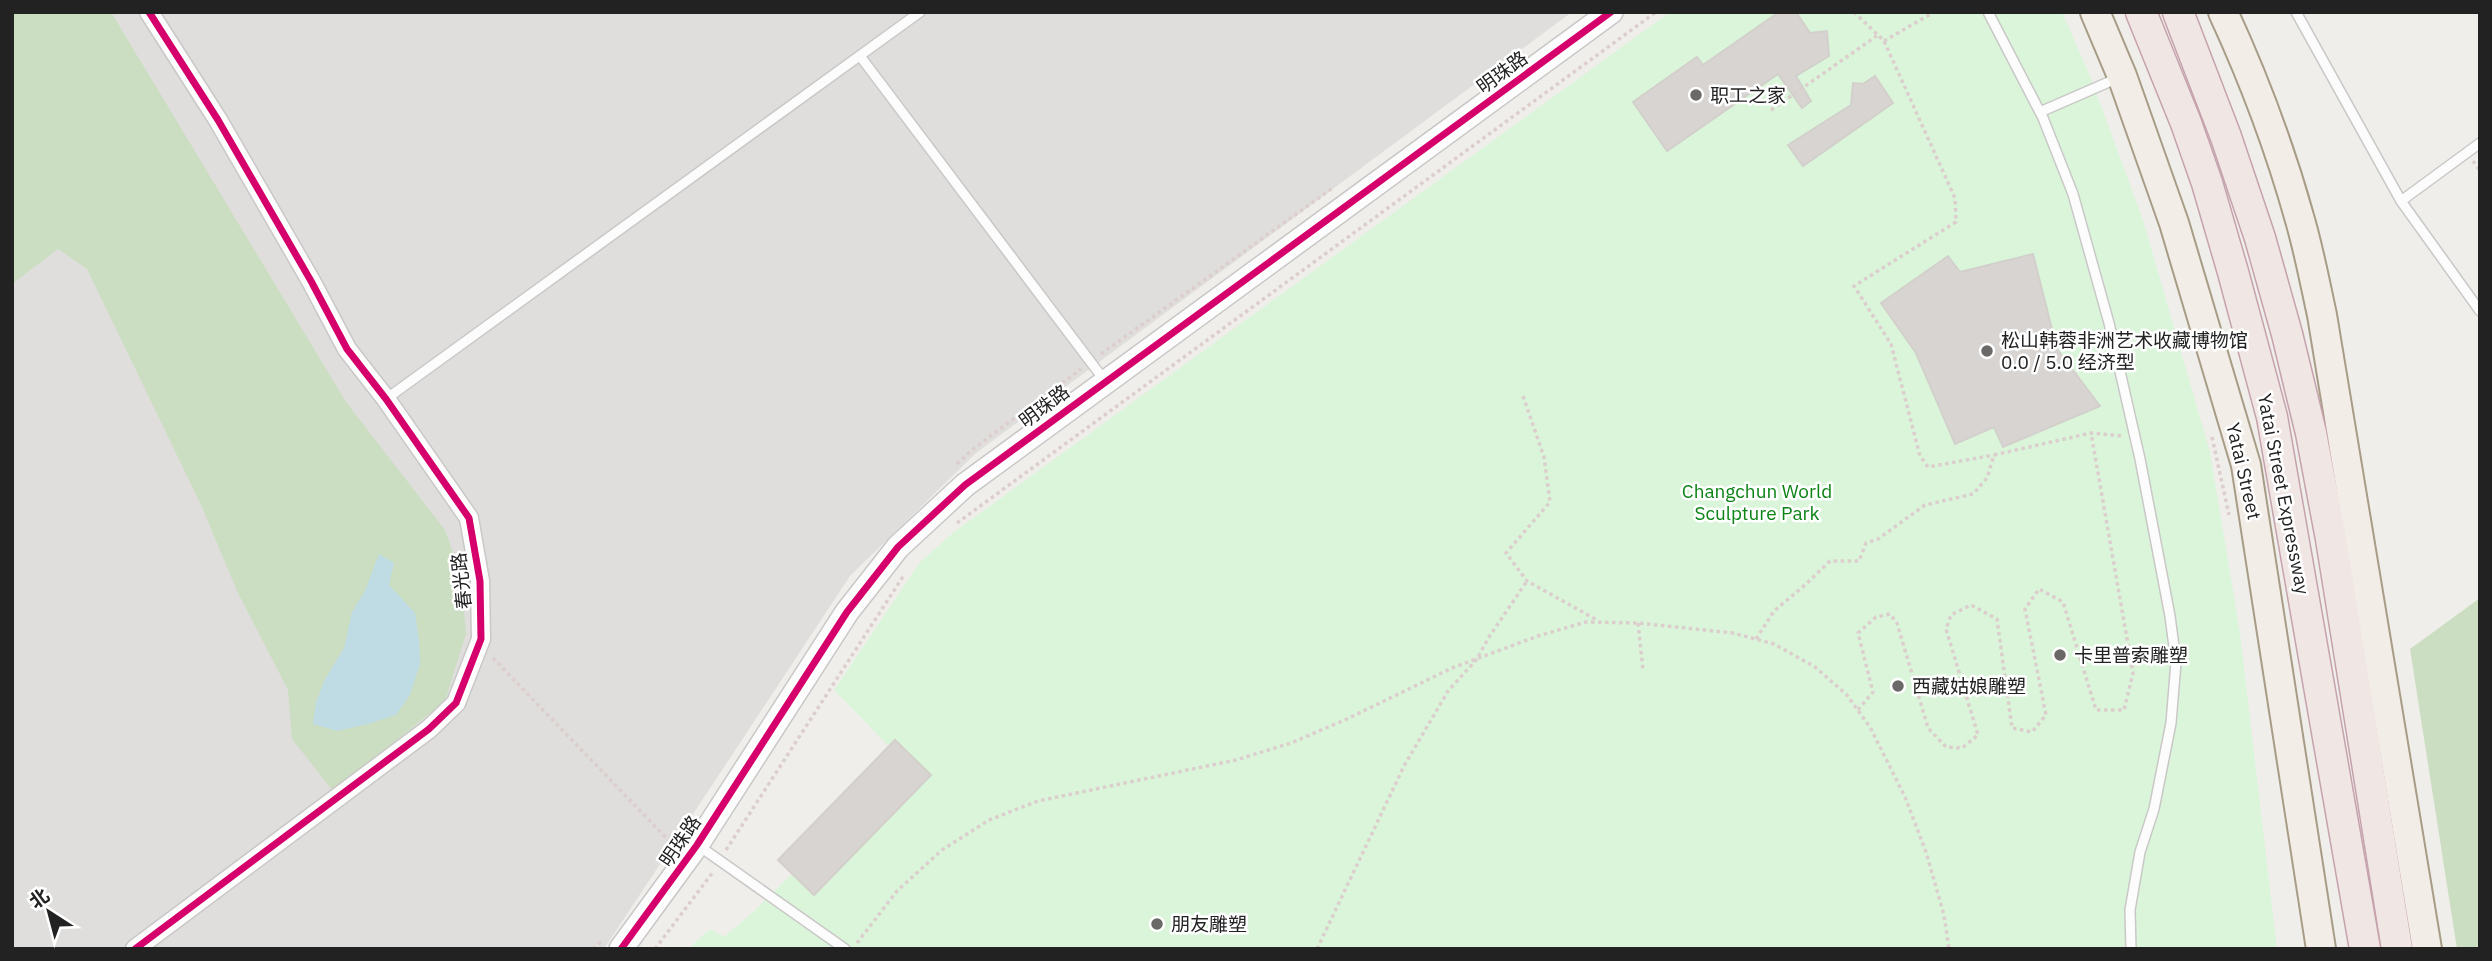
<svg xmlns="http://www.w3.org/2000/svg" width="2492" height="961" viewBox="0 0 2492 961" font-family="'IBM Plex Sans','Noto Sans SC',sans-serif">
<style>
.residential{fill:#dfdedc}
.forest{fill:#cbdec1}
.park{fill:#daf5da}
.water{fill:#bfdbe3}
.building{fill:#d7d4d2;stroke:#d3d0cc;stroke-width:2}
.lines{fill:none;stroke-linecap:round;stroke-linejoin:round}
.service-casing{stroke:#c9c8c7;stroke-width:12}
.minor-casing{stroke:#c9c8c7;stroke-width:21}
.tertiary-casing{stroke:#c9c8c7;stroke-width:26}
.primary-casing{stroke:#a79c86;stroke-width:32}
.trunk-casing{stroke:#c5a2ac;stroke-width:33}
.path{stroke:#dccecd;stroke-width:3.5;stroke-dasharray:3.5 3.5;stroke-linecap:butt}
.service{stroke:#fdfcfc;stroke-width:9}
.minor{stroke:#fdfcfc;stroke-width:18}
.tertiary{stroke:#fdfcfc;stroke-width:23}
.primary{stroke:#f3ede7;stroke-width:28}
.trunk{stroke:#f0e6e4;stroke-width:30}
.cycleway-casing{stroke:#fff;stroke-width:11}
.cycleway{stroke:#d6006c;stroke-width:7}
.poi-dot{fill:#6a6968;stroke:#fff;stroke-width:2.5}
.labels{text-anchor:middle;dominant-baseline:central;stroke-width:5;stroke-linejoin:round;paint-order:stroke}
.street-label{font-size:19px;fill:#222;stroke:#fff}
.poi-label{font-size:19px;fill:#222;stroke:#fff;text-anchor:start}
.park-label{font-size:19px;fill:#0c8416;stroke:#fff}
</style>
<rect width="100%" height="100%" fill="#f0eeeb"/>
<path class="residential" d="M12 12H1572L976 453 850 576 604 949H12Z"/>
<g class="forest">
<path d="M14 12H111L346 402 445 530 461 576 466 634 445 701 333 791 292 739 288 690 237 591 202 507 87 269 58 249 12 284V22Z"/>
<path d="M2480 598V949H2457L2410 649Z"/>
</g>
<path class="park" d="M1670 12H2062L2090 76 2143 220 2210 452 2240 633 2277 949H688L710 929 724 937 752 913 905 763 834 690 920 562 954 532Z"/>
<path class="water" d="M379 554 394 563 389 585 415 613 419 640 420 664 410 695 396 715 368 724 337 731 313 724 316 702 325 679 344 648 352 612 365 591Z"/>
<g class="building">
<path d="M1779 12H1796L1810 33 1827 31 1829 56 1796 76 1811 101 1802 108 1778 74 1667 151 1633 102 1697 57 1703 65Z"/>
<path d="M1875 76 1893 103 1803 166 1788 145 1851 105 1853 83 1863 84Z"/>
<path d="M2033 254 2057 349 2100 406 2003 447 1994 427 1955 444 1916 353 1881 303 1948 256 1960 272Z"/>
<path d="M895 740 931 775 814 895 778 860Z"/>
</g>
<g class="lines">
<defs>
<g id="service">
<path d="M1988 12 2043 118 2073 194 2109 323 2140 459 2170 616 2176 662 2171 723 2154 809 2140 852 2130 910 2131 949"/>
<path d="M2296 12 2401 201 2480 311"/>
<path d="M860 56 1105 381"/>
<path d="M2040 112 2118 78"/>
<path d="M2401 201 2480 143"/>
<path d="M386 399 920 12"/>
<path d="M699 846 845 949"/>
</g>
<path id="minor" d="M135 949 429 729 456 703 481 639 480 581 469 518 386 399 347 349 311 281 218 120 149 12"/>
<path id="tertiary" d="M621 949 697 845 847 612 898 547 965 485 1611 12"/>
<g id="primary">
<path d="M2095 12 2122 76 2174 223 2246 465 2321 949"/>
<path d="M2223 12C2254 79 2280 148 2300 220 2309 251 2315 283 2322 315L2427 949"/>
</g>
<g id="trunk">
<path d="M2141 12 2186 123 2207 183 2233 272 2272 417 2365 949"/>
<path d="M2178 12 2226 137 2260 238 2287 334 2311 433 2331 539 2397 949"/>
</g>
</defs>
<use href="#service" class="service-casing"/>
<use href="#minor" class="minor-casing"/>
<use href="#tertiary" class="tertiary-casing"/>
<use href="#primary" class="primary-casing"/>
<use href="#trunk" class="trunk-casing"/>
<g class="path">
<path d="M1854 12 1884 41 1955 198 1956 222 1854 286 1891 344 1920 456 1928 467 1994 455"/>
<path d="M1884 41 1934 12"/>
<path d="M1771 110 1878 35"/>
<path d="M2473 161 2480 171"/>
<path d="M1101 354 1334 187"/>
<path d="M1523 396 1544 457 1550 502 1506 553 1527 581 1597 620"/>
<path d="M2212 437 2229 515"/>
<path d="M957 464 973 449 1081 369"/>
<path d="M957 523 1656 12"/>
<path d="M1638 623 1643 670"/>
<path d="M1756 639 1774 611 1805 585 1830 561H1859L1866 543 1878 539 1925 505 1973 494 1987 478 1994 455 2091 433 2123 436"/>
<path d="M493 658 674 846"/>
<path d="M1858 710 1873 692 1858 633 1876 617 1890 614 1897 623 1928 728 1946 747 1962 748 1978 735 1946 629 1951 615 1971 605 1997 619 2012 728 2032 732 2046 715 2025 609 2039 589 2063 602 2096 710H2124L2133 673 2091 433"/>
<path d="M726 850 904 575"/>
<path d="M857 943 897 891 942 850 989 820 1038 801 1236 760 1291 743 1347 719 1452 668 1538 636 1586 622 1638 623 1733 633 1774 644 1815 667 1846 694 1870 727 1905 797 1926 852 1944 915 1949 949"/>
<path d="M593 949 602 941"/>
<path d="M655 949 713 872"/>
<path d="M1317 949 1404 766 1448 691 1477 659 1489 637 1527 581"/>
</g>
<use href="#service" class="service"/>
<use href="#minor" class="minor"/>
<use href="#tertiary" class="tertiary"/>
<use href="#primary" class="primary"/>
<use href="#trunk" class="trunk"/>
<defs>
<g id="cycleway">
<path d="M135 949 429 729 456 703 481 639 480 581 469 518 386 399 347 349 311 281 218 120 149 12"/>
<path d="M621 949 697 845 847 612 898 547 965 485 1611 12"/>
</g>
</defs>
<use href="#cycleway" class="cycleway-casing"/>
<use href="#cycleway" class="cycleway"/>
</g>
<g class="poi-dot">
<circle cx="1696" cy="95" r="7"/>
<circle cx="1987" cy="351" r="7"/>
<circle cx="2060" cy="655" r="7"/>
<circle cx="1898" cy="686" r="7"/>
<circle cx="1157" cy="924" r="7"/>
</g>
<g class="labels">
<g class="street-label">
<text transform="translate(1502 72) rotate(-36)">明珠路</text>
<text transform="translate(1044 406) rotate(-37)">明珠路</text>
<text transform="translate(2244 471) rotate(77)">Yatai Street</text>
<text transform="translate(2284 494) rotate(79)">Yatai Street Expressway</text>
<text transform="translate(461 581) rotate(-96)">春光路</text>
<text transform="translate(680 841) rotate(-56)">明珠路</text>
</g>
<g class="poi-label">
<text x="1710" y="95">职工之家</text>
<text x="2001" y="340">松山韩蓉非洲艺术收藏博物馆<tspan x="2001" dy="22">0.0 / 5.0 经济型</tspan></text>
<text x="2074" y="655">卡里普索雕塑</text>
<text x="1912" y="686">西藏姑娘雕塑</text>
<text x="1171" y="924">朋友雕塑</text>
</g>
<g class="park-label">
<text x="1757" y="491">Changchun World<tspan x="1757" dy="22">Sculpture Park</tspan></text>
</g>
</g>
<rect width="2492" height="961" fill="none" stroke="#222222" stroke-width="28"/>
<g transform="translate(49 912) rotate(324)" stroke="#ffffff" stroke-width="5" paint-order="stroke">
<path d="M0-5L12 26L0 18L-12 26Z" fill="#222222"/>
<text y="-10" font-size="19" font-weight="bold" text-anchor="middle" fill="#222222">北</text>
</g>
</svg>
